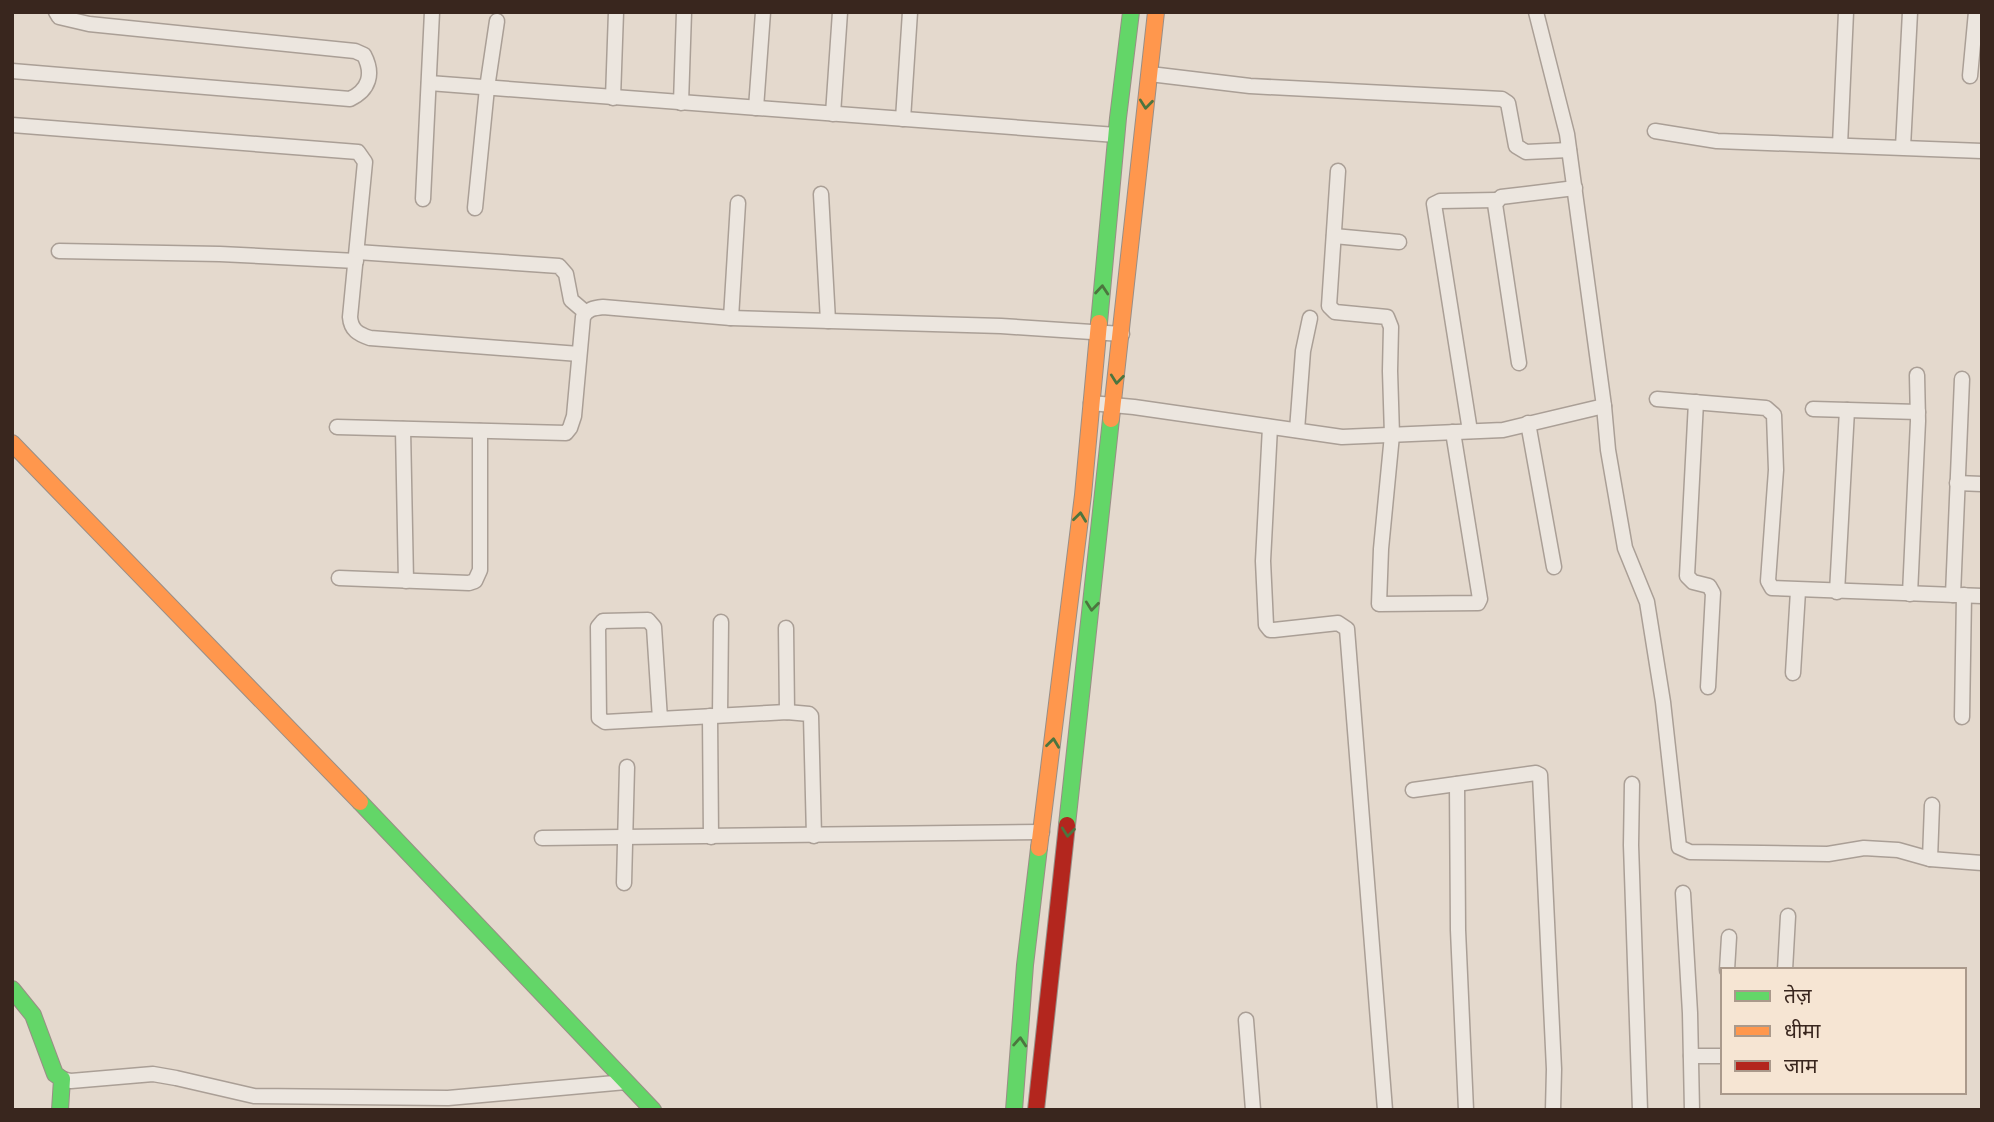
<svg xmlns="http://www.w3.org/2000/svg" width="1994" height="1122" viewBox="0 0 1994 1122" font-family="'PT Serif','Noto Sans Devanagari',serif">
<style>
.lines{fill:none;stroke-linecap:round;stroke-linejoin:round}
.street-casing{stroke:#aa9f96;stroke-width:17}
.fast-casing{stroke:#998e86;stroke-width:18}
.slow-casing{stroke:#998e86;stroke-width:18}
.jam-casing{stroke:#998e86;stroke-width:18}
.street{stroke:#ece6df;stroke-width:14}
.fast{stroke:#63d668;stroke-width:16}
.slow{stroke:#ff974d;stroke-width:16}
.jam{stroke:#b3261e;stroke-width:16}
.oneway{stroke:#4c753f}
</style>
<rect width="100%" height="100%" fill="#e4d9cd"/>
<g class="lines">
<defs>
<g id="street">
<path d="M12 71 350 99C369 90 374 74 364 55L355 51 89 24 59 17 56 12"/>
<path d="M1150 74 1250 86 1502 99 1508 103 1516 146 1526 152 1569 150"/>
<path d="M1970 76 1976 12"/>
<path d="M429 83 1116 135"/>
<path d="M613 98 616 12"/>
<path d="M681 103 684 12"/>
<path d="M756 108 763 12"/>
<path d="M833 114 840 12"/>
<path d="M903 119 910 12"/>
<path d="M12 125 358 152 365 162 350 317C351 330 358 334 370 338L579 354"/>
<path d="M1655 131 1717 141 1982 151"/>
<path d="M1840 145 1846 12"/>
<path d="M1903 147 1910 12"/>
<path d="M1338 171 1329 306 1335 312 1387 317 1391 327 1390 371 1392 435 1381 549 1379 604 1478 603 1480 599 1453 432"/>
<path d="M821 194 828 321"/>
<path d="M423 199 432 12"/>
<path d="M475 208 487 88 497 21"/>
<path d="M1334 236 1399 242"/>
<path d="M59 251 220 254 356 261"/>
<path d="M357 252 559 266 566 274 571 300 585 312"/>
<path d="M731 318 738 203"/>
<path d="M1519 363 1495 204 1501 197 1575 188"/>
<path d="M1657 399 1766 408 1774 415 1776 470 1768 581 1772 588 1982 596"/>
<path d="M1696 402 1687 576 1693 582 1709 586 1713 593 1708 687"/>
<path d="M1091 403 1134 407 1342 437 1503 430 1604 406 1567 134 1536 12"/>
<path d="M1604 406 1608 450 1625 548 1647 602 1663 702 1679 847 1690 852 1828 854 1864 848 1898 850 1930 859 1982 863"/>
<path d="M1813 409 1918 412"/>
<path d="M1528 423 1554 567"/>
<path d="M337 427 566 433 570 428 574 416 583 317C587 309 594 308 603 307L731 318 1001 326 1122 334"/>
<path d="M1270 427 1263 561 1266 625 1270 630H1274L1338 623 1347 629 1385 1110"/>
<path d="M403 429 406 581"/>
<path d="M1297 430 1303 351 1310 318"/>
<path d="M1470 431 1434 204 1440 201 1497 200"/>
<path d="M1957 483 1982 484"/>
<path d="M339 578 469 583 475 581 480 570V431"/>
<path d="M1837 592 1847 410"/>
<path d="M1910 594 1918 421 1917 375"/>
<path d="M1953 595 1962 379"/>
<path d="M786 628 787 712"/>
<path d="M1793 673 1798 591"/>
<path d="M720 715 721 622"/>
<path d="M710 716 711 837"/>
<path d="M1962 717 1964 595"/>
<path d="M660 719 654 627 648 620 603 621 598 627 599 718 605 722 787 712 809 714 811 716 814 836"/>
<path d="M1457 784 1458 930 1466 1110"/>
<path d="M1632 784 1631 845 1640 1110"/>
<path d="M1413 790 1536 773 1540 775 1554 1069 1553 1110"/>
<path d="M542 838 1042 832"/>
<path d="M1930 859 1932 805"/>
<path d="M624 883 627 767"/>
<path d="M1683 893 1690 1013 1692 1110"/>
<path d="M1727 970 1729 937"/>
<path d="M1785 970 1788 916"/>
<path d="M1246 1020 1253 1110"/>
<path d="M1691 1056H1723"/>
<path d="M62 1079 71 1081 153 1074 176 1078 254 1096 448 1098 626 1082"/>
</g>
<g id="fast">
<path d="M1099 323 1118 118 1131 12"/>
<path d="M360 802 653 1110"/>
<path d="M1067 825 1111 419"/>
<path d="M12 989 33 1015 55 1074 62 1079 60 1110"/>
<path d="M1014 1110 1025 965 1039 848"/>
</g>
<g id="slow">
<path d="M1111 419 1156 12"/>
<path d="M12 443 360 802"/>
<path d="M1039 848 1083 495 1099 323"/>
</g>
<path id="jam" d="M1036 1110 1067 825"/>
</defs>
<use href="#street" class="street-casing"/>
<use href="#fast" class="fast-casing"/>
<use href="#slow" class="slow-casing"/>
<use href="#jam" class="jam-casing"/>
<use href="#street" class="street"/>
<use href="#fast" class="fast"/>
<use href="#slow" class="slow"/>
<use href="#jam" class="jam"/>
</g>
<defs><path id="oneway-chevron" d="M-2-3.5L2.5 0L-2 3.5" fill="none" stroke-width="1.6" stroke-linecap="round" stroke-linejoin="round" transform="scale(1.75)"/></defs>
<g class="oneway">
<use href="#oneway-chevron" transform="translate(1146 104) rotate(96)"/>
<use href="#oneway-chevron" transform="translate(1102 290) rotate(-85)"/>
<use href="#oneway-chevron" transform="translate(1117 379) rotate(96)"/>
<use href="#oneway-chevron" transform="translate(1080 517) rotate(-83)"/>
<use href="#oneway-chevron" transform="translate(1092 606) rotate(96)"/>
<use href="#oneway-chevron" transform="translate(1053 743) rotate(-83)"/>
<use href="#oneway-chevron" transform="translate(1068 832) rotate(96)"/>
<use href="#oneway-chevron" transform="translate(1020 1042) rotate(-86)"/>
</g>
<rect width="1994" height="1122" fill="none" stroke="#39261e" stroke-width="28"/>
<rect x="1721" y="968" width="245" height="126" fill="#f6e5d3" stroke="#aa998b" stroke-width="2"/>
<rect x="1735" y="991" width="35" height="10" fill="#63d668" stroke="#aa998b" stroke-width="2"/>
<text x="1784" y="1003" font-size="21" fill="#39261e">तेज़</text>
<rect x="1735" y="1026" width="35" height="10" fill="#ff974d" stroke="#aa998b" stroke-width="2"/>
<text x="1784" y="1038" font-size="21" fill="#39261e">धीमा</text>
<rect x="1735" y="1061" width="35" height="10" fill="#b3261e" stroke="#aa998b" stroke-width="2"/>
<text x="1784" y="1073" font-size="21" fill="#39261e">जाम</text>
</svg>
